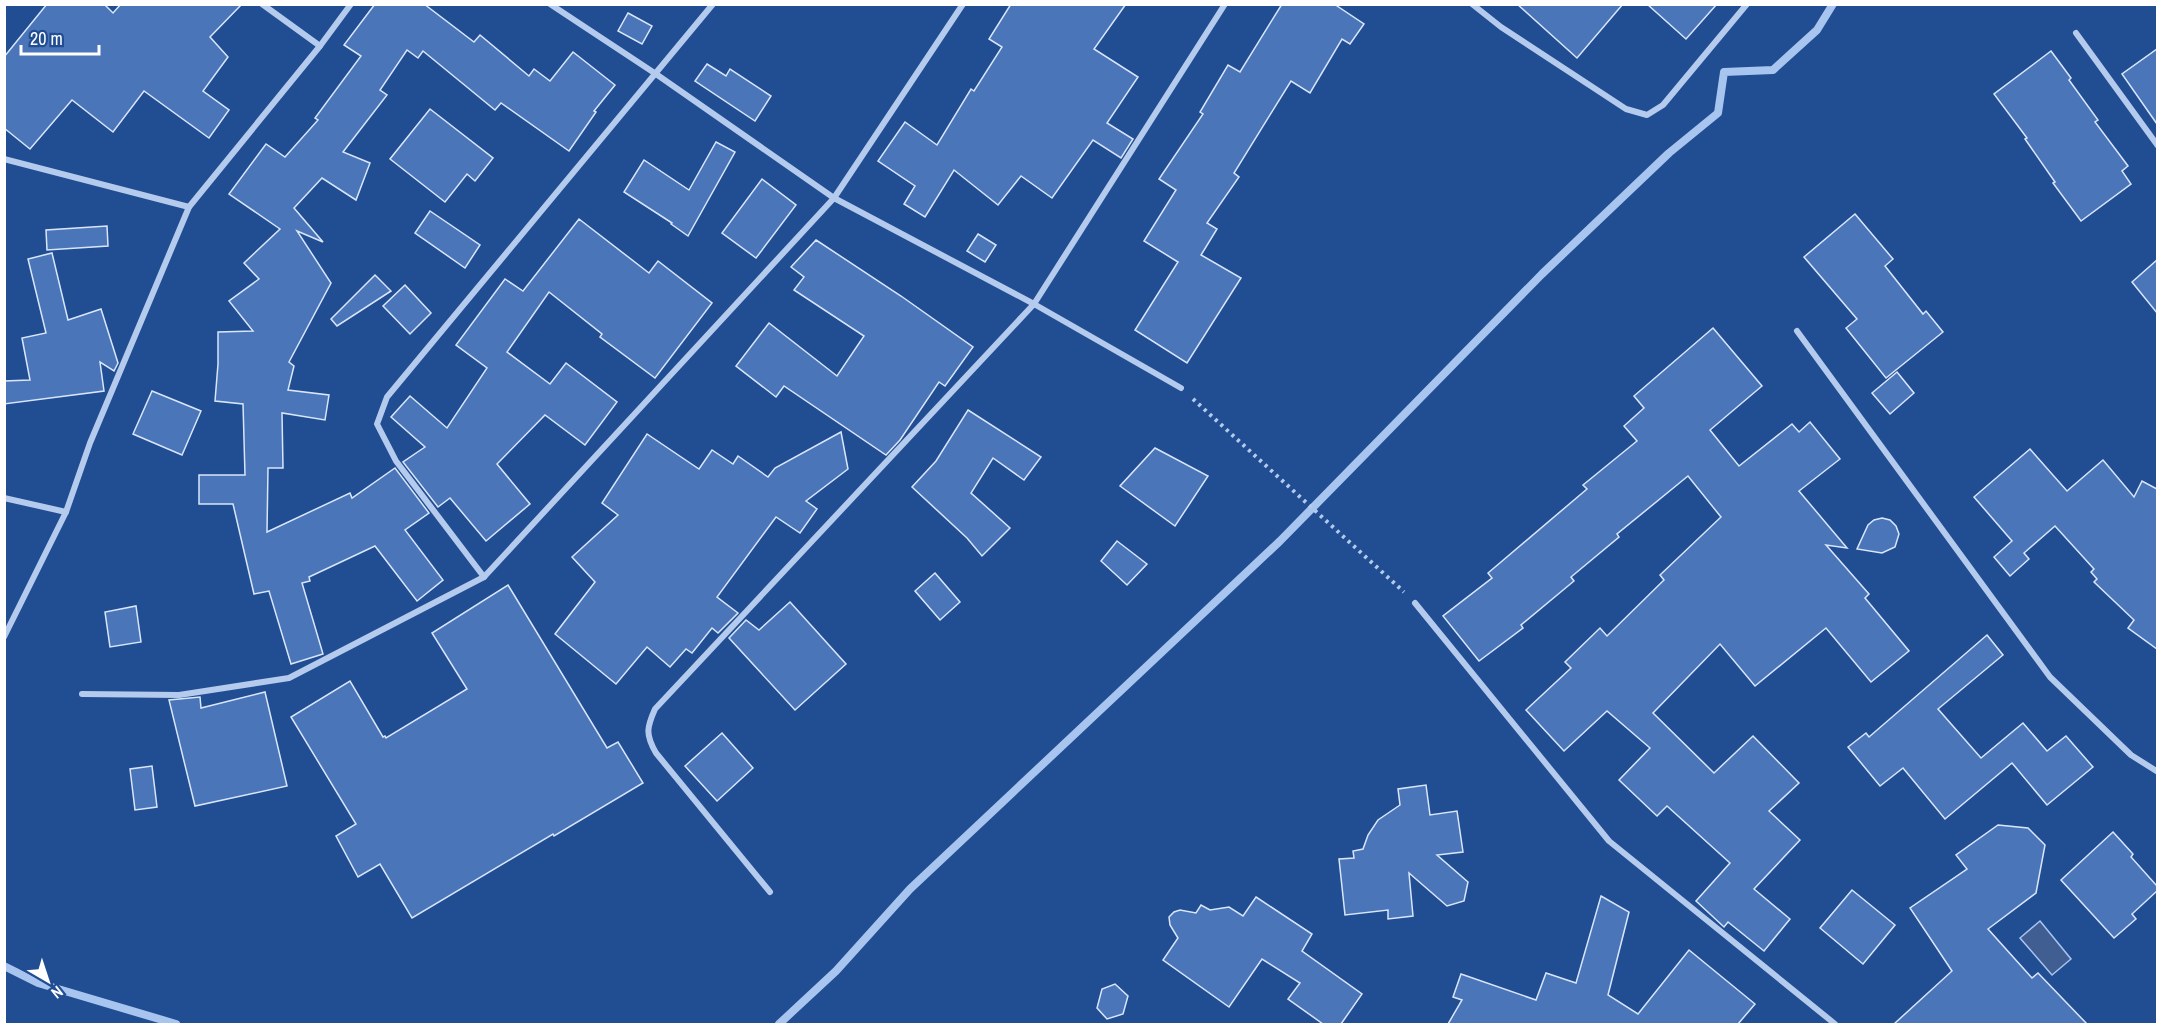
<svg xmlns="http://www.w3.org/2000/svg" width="2162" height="1029" viewBox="0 0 2162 1029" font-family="'Archivo Narrow',sans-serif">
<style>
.water{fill:#405e91;stroke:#a8c5ef;stroke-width:1.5}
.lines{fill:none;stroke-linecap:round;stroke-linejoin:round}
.stream{stroke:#a8c5ef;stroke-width:8}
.building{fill:#4a76b9;stroke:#d9e6fa;stroke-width:1.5}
.path{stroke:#b4cbed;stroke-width:4;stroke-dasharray:3 4.5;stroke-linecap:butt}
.minor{stroke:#b4cbed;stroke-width:6}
</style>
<rect width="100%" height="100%" fill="#214d93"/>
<path class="water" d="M2040 921 2071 959 2052 975 2020 938Z"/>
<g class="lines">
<g class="stream">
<path d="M4 966 38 983 176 1024"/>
<path d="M779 1024 836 971 910 889 1280 541 1542 274 1669 153 1718 113 1724 72 1773 70 1817 30 1833 4"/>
</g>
</g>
<g class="building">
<path d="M47 4H104L113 13 121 4H242L210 37 228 57 203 91 229 110 209 138 144 91 113 132 72 100 30 149 4 128V57Z"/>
<path d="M375 4H424L474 42 480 35 529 76 534 69 550 81 573 52 615 85 594 111 596 112 569 151 501 103 495 110 423 51 418 58 407 50 380 90 387 95 343 152 370 163 356 200 322 178 294 208 323 242 297 231 331 283 289 362 294 366 288 390 329 395 325 420 282 413 283 468H268L267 532 350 493 352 498 395 468 429 513 405 530 443 580 417 601 375 546 309 577 310 581 302 583 323 654 291 664 269 591 254 594 233 504H199V475H245L243 404 215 401 218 364V332L253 331 229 301 259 279 244 263 280 229 229 194 266 144 285 157 318 120 315 118 361 56 344 45Z"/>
<path d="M1011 4H1126L1094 49 1138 77 1107 123 1133 139 1121 158 1093 140 1052 198 1021 176 998 205 954 170 925 217 904 204 915 186 878 161 905 122 937 145 971 89 974 91 1002 47 989 39Z"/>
<path d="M1282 4H1334L1364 24 1350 44 1342 39 1310 93 1291 81 1234 173 1239 177 1207 223 1217 229 1201 255 1241 278 1187 363 1135 330 1178 262 1144 241 1176 190 1159 179 1203 114 1200 112 1228 65 1240 72Z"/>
<path d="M1517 4H1623L1577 58Z"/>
<path d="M1647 4H1717L1686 39Z"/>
<path d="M628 13 652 26 642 44 618 31Z"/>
<path d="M2157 49V124L2122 74Z"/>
<path d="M2051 51 2071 78 2069 80 2098 120 2095 122 2128 166 2122 171 2131 184 2081 221 2053 183 2055 182 2025 139 2027 138 1994 94Z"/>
<path d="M707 64 726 76 730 69 771 96 755 121 695 81Z"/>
<path d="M430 109 493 158 475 181 467 174 445 202 390 159Z"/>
<path d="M716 142 735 152 688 236 671 224 672 223 624 192 644 160 689 190Z"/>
<path d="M762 179 796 205 756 258 722 233Z"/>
<path d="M430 211 480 245 465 268 415 233Z"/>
<path d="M1855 214 1893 259 1885 266 1923 314 1926 311 1943 332 1886 378 1846 328 1857 319 1804 257Z"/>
<path d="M579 219 649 273 658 261 712 303 655 378 600 337 602 334 549 292 507 352 550 384 566 363 617 402 585 445 545 415 497 464 530 504 486 541 450 498 438 507 403 462 425 447 391 417 410 396 447 428 487 368 456 345 505 279 523 291Z"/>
<path d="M107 226 108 246 47 250 46 230Z"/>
<path d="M978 234 996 245 985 262 967 251Z"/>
<path d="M816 240 901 296 973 347 945 386 939 382 900 440 886 455 784 386 776 397 736 366 769 323 837 376 864 336 794 290 804 277 791 267Z"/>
<path d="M52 253 68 320 101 309 118 363 114 371 100 362 104 391 4 404V381L30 380 22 338 46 333 28 259Z"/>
<path d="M2157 260V313L2132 282Z"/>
<path d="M375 275 391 291 337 326 331 319Z"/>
<path d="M405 285 431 313 410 334 383 306Z"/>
<path d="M1713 328 1762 386 1710 430 1739 466 1792 424 1799 432 1810 422 1840 459 1799 491 1847 548 1826 545 1869 594 1865 598 1909 651 1871 682 1826 628 1755 686 1720 644 1653 713 1714 773 1753 736 1799 783 1769 811 1800 840 1754 889 1790 919 1764 951 1728 922 1724 927 1696 901 1730 863 1667 806 1657 816 1619 780 1650 748 1607 711 1564 751 1526 710 1571 668 1565 662 1600 628 1607 636 1664 580 1660 575 1721 517 1688 476 1617 534 1619 537 1571 577 1574 581 1521 625 1523 628 1479 661 1443 616 1492 578 1488 573 1587 489 1583 485 1637 441 1624 426 1644 408 1634 396Z"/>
<path d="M1897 372 1914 393 1890 414 1872 393Z"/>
<path d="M152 391 201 411 182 455 133 434Z"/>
<path d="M968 410 1041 457 1024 480 993 458 971 493 1010 528 982 556 967 538 912 487 936 461Z"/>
<path d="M841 432 848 469 806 501 817 509 800 533 776 517 717 597 738 613 718 633 712 628 692 653 686 649 670 667 647 647 616 684 555 634 595 582 572 557 618 515 602 503 647 434 699 469 712 450 733 464 738 456 768 477 775 468Z"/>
<path d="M1155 448 1208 476 1175 526 1120 486Z"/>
<path d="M2030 449 2067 491 2103 460 2134 497 2142 481 2157 489V649L2128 628 2134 620 2094 582 2097 579 2091 572 2094 569 2055 526 2024 553 2029 559 2010 576 1994 557 2012 541 1974 497Z"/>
<path d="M1882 518 1890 520 1896 526 1899 534 1895 547 1882 553 1857 549 1868 525 1874 520Z"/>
<path d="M1117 541 1147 564 1127 585 1101 561Z"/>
<path d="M935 573 960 602 940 620 915 591Z"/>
<path d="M508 585 607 748 618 742 643 783 554 836 553 834 412 918 380 864 358 877 336 836 356 824 291 717 350 681 383 737 385 736 386 738 467 689 432 633Z"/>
<path d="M790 602 846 664 795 710 729 638 746 620 759 630Z"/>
<path d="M136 606 141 642 110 647 105 612Z"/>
<path d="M1987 635 2003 655 1938 709 1981 758 2023 723 2047 751 2066 736 2093 767 2047 805 2012 763 1945 819 1903 768 1880 786 1848 747 1866 733 1869 737Z"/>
<path d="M265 692 287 786 195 806 169 700 200 697 201 708Z"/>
<path d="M722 733 753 768 717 801 685 766Z"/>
<path d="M152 766 157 807 135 810 130 769Z"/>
<path d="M1426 785 1430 815 1457 811 1463 852 1437 855 1468 882 1464 901 1447 906 1409 873 1413 916 1388 919V910L1345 915 1339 859 1354 858 1353 851 1363 849 1368 835 1378 820 1400 805 1398 789Z"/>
<path d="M1998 825 2028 828 2045 845 2036 893 1988 929 2032 978 2038 973 2087 1024H1894L1952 971 1910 908 1967 869 1956 855Z"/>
<path d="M2113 832 2133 854 2131 857 2157 886V891L2132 914 2136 919 2114 938 2061 880Z"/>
<path d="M1852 890 1895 925 1863 964 1820 928Z"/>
<path d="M1601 896 1629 912 1608 995 1638 1014 1689 950 1755 1004 1738 1024H1448L1462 1000 1453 997 1461 974 1536 1000 1546 973 1576 983Z"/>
<path d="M1256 897 1312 934 1302 951 1362 994 1341 1024H1323L1288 999 1300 983 1262 959 1229 1007 1163 960 1178 938 1170 925 1169 917 1174 912 1180 910 1196 913 1201 905 1210 910 1229 907 1243 916Z"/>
<path d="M1115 984 1128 996 1123 1014 1107 1019 1097 1008 1102 989Z"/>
</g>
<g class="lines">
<path class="path" d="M1193 399 1404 592"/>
<g class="minor">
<path d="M262 4 320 46"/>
<path d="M550 4 656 74 834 198 1034 304 1181 388"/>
<path d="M1472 4 1501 27 1626 109 1647 115 1663 105 1747 4"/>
<path d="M2076 33 2158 146"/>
<path d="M4 159 189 207"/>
<path d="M1797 331 2050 677 2131 755 2158 772"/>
<path d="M4 498 66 512"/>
<path d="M484 577 396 461 377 424 387 397 713 4"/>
<path d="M1415 603 1609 841 1835 1024"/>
<path d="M4 637 66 512 90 443 189 207 320 46 351 4"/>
<path d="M82 694 179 695 289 678 484 577 834 198 963 4"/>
<path d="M770 892 656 753C645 734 647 727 655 709L1034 304 1225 4"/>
</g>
</g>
<rect width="2162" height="1029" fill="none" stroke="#ffffff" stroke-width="12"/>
<g transform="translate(48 981) rotate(141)" stroke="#214d93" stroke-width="4.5" paint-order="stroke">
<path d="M0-4.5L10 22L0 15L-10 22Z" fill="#ffffff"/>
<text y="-9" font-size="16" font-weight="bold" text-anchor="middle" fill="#ffffff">N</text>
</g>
<path d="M21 45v9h78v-9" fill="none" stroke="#ffffff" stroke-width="3"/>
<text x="30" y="45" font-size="18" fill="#ffffff" stroke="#214d93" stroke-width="4.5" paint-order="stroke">20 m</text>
</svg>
